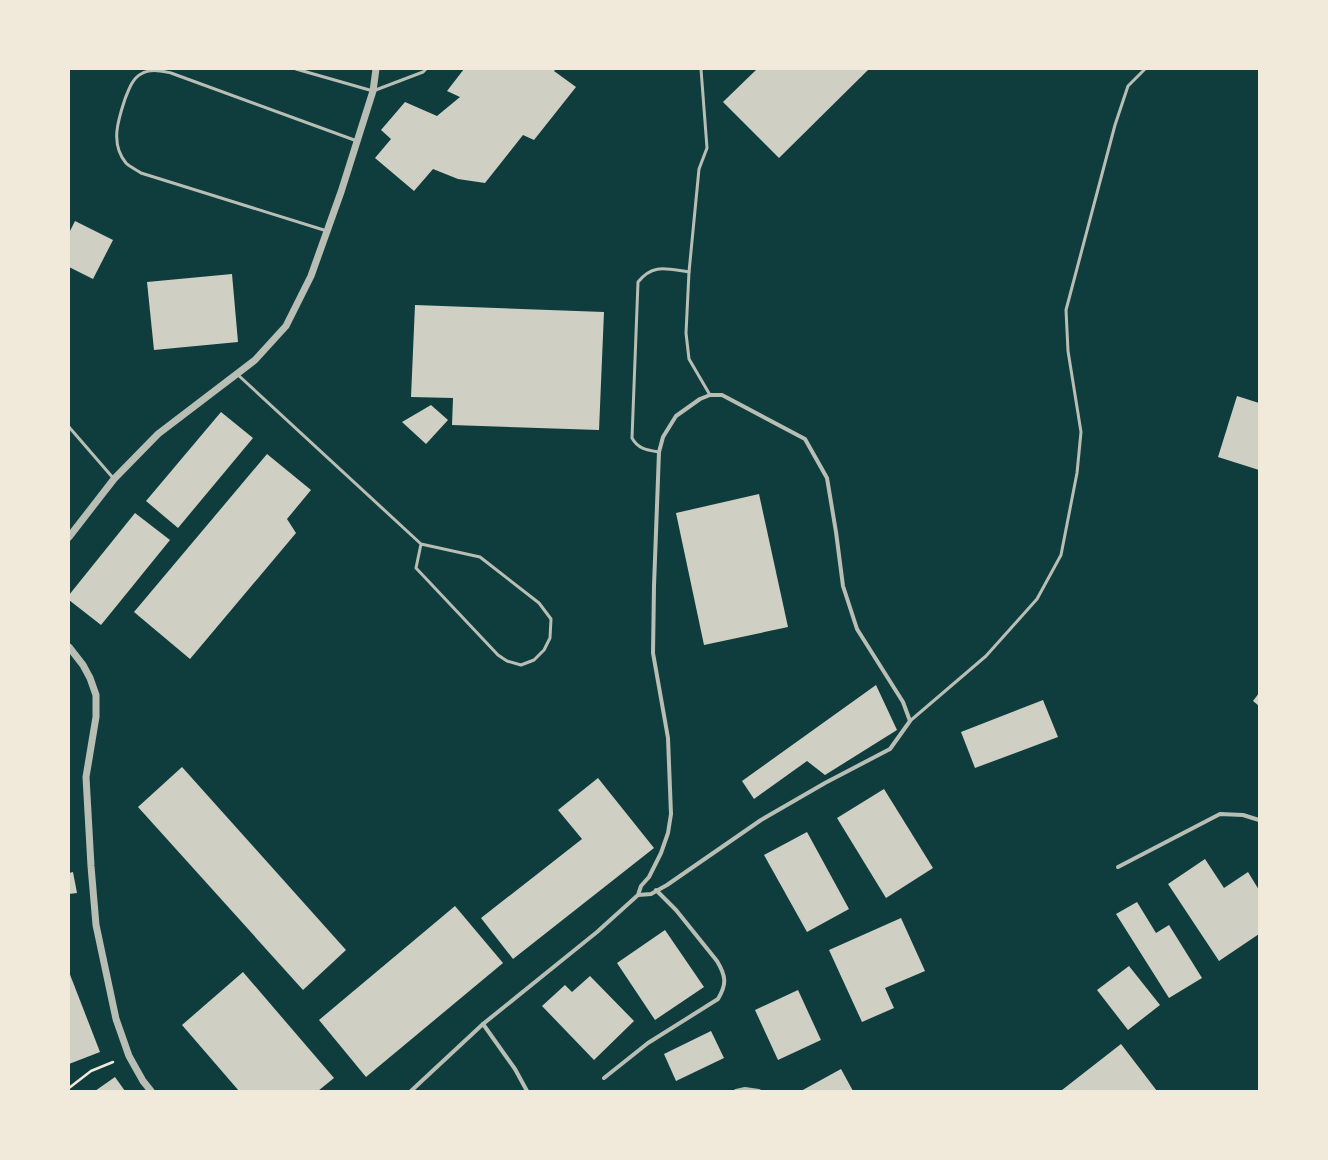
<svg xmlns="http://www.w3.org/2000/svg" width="1328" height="1160" viewBox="0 0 1328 1160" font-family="Commissioner,sans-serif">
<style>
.building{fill:#cfcfc3}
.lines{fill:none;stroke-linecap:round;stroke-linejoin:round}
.path{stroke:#f1e9da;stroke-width:2.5}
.service{stroke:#b8beb3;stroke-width:3}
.minor{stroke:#b8beb3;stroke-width:4}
.tertiary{stroke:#b8beb3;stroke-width:7}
</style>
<rect width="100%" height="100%" fill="#0f3d3e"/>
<g class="building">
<path d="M464 69H556L554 71 576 87 534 140 523 135 485 183 458 179 433 169 414 191 375 158 391 139 381 130 405 102 437 116 460 97 447 91Z"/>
<path d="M757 69H869L779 158 723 102Z"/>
<path d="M75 221 113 240 93 279 69 267V233Z"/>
<path d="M232 274 238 342 154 350 147 282Z"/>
<path d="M415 305 604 312 599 430 452 425 453 398 411 397Z"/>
<path d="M1237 396 1259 403V470L1218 457Z"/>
<path d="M431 405 448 420 426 444 402 422Z"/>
<path d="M221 412 253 438 178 528 146 501Z"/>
<path d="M267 454 311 490 287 519 296 533 190 659 134 612Z"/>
<path d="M759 494 788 627 704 645 676 513Z"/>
<path d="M135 513 170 540 101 625 69 600V595Z"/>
<path d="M876 685 897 730 825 775 807 761 754 799 742 781Z"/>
<path d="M1259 693V706L1253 701Z"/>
<path d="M1043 700 1058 737 975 768 961 732Z"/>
<path d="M182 767 346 950 303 990 138 807Z"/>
<path d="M598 778 654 848 513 959 481 918 582 839 558 810Z"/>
<path d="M884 789 933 868 886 898 837 818Z"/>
<path d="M807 832 849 909 807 932 764 855Z"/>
<path d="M1205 859 1224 888 1248 872 1259 890V934L1219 961 1168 884Z"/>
<path d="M73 872 77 893 69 894V873Z"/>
<path d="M1137 902 1156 933 1169 925 1202 978 1169 998 1116 914Z"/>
<path d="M455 906 503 963 366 1077 319 1020Z"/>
<path d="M901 918 925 971 885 988 894 1008 862 1022 829 950Z"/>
<path d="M665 930 704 987 655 1020 617 963Z"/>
<path d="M1129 966 1160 1005 1128 1030 1097 990Z"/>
<path d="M69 972 100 1052 69 1064Z"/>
<path d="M243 972 334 1078 318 1091H239L182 1025Z"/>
<path d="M590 976 634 1021 594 1060 542 1006 565 985 572 992Z"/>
<path d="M798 990 821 1040 778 1060 755 1010Z"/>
<path d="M711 1031 724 1058 676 1081 664 1054Z"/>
<path d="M1121 1044 1157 1091H1062V1090Z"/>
<path d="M841 1069 853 1091H801Z"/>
<path d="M115 1077 125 1091H95Z"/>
</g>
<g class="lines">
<path class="path" d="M69 1088 91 1071 113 1062"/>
<g class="service">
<path d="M296 69 373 91 423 72 426 69"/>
<path d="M701 69 707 148 699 169 689 272 686 333 689 359 710 395"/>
<path d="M327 231 141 173C137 170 130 167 126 163 110 144 118 120 125 99 129 89 132 79 141 74 151 68 161 71 171 73L357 141"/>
<path d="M237 374 421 544 480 557 539 603 551 619 550 638 544 650 534 660 521 665 507 661 498 655 416 568 421 544"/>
<path d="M69 427 114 479"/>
<path d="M659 452C647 450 638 449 632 438L638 282C653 263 667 269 689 272"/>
<path d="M910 721 986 656 1037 599 1061 555 1077 473 1081 432 1068 351 1066 310 1115 125 1128 86 1145 69"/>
</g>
<g class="minor">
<path d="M1118 867 1220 814 1243 815 1259 820"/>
<path d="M483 1024 515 1069 527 1091"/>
<path d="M604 1078 648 1043 718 999C727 984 726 976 717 961L676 910 656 890"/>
<path d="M411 1091 483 1024 597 932 638 895 651 894 667 885 761 820 825 783 890 749 910 721 903 702 857 629 843 586 836 532 827 478 805 439 722 395H710L700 399 676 416 663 437 659 452 654 586 653 653 668 738 671 814 668 833 661 853 649 877 641 886 638 895"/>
<path d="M736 1091 745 1089 759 1091"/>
</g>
<g class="tertiary">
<path d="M69 537 114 479 158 434 255 360 286 326 311 276 341 192 373 91 376 69"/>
<path d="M69 647 83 665 90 678 96 695V717L86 777 91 866 96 925 116 1019 129 1056 143 1081 151 1091"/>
</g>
</g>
<rect width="1328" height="1160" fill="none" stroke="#f1e9da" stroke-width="140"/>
</svg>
